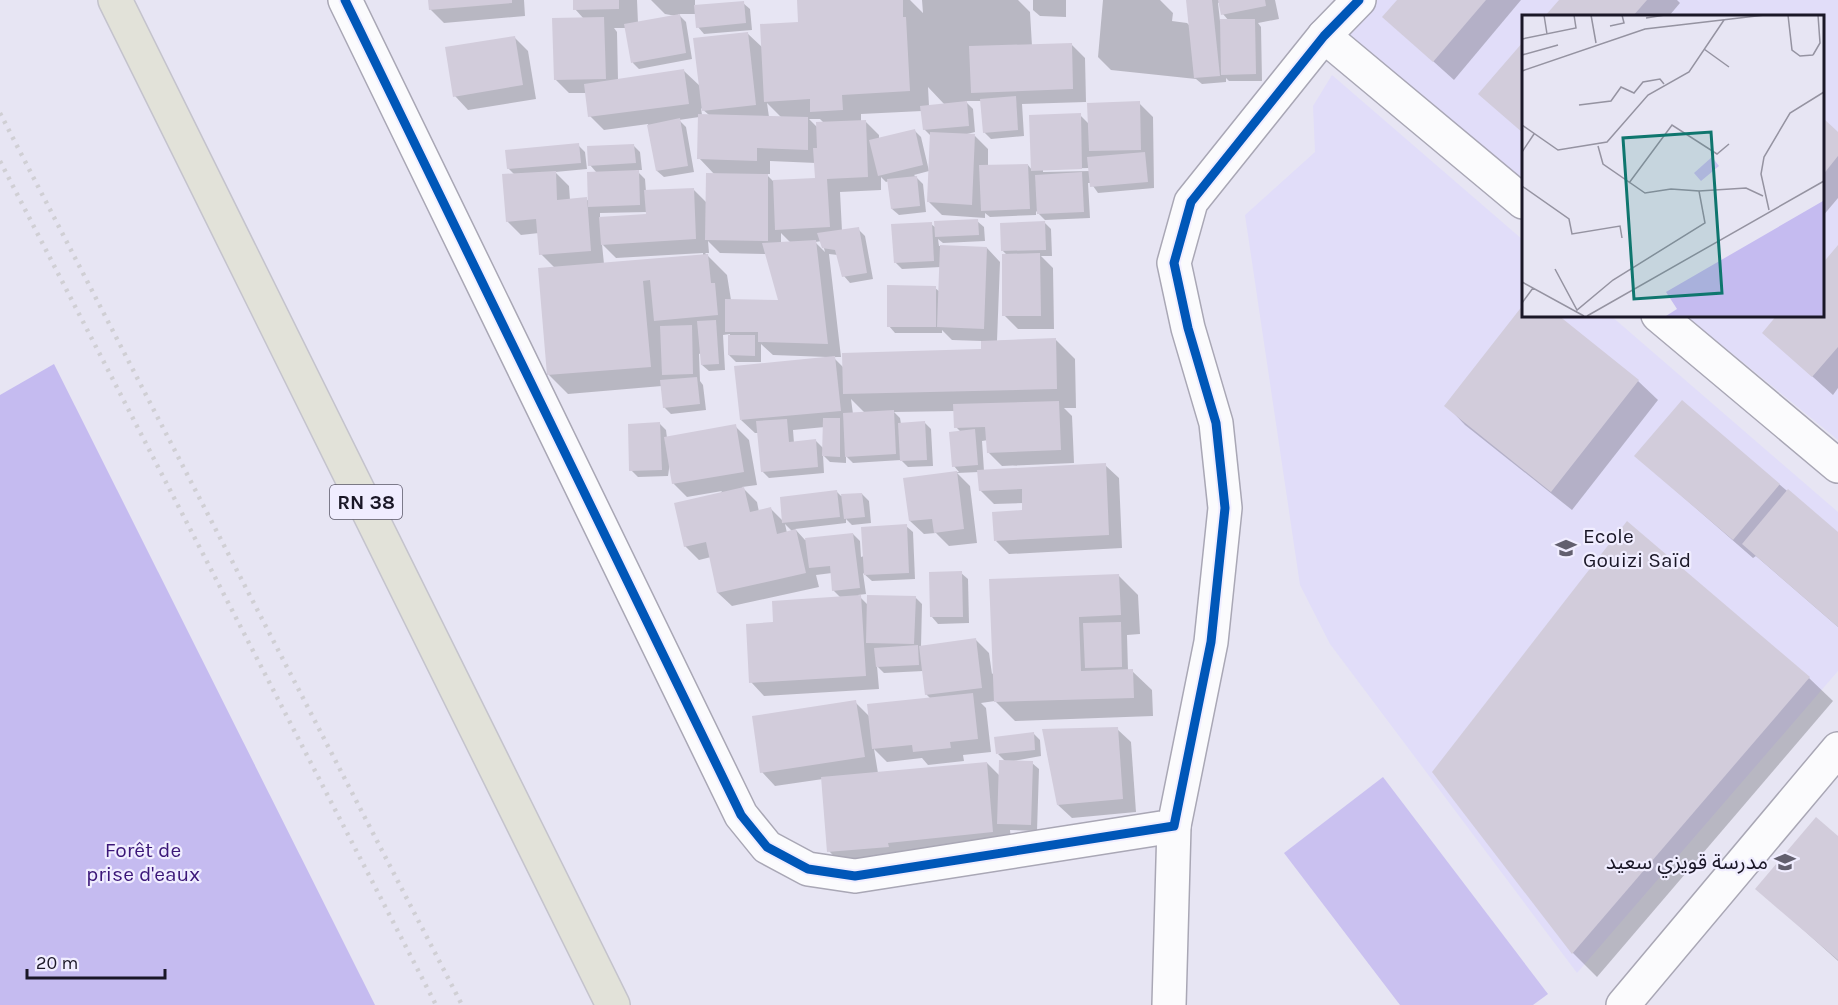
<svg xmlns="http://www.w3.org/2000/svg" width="1838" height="1005" viewBox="0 0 1838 1005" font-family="Karla,'Noto Sans Arabic',sans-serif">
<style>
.built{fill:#e1ddf9}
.green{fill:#cac1f0}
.forest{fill:#c5bbf0}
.shadow{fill:#0003;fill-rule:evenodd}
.building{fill:#d2ccdb}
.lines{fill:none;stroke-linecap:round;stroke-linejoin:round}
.minor-casing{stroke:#a9a7b5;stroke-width:36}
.primary-casing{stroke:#c4c3cc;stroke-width:36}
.minor{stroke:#fbfbfd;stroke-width:33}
.primary{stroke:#e2e2d9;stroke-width:33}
.rail{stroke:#d0cfd4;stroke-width:4.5;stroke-dasharray:3 6;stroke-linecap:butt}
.cycleway-casing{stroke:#f0edff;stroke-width:13}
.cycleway{stroke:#0057b8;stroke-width:9}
.labels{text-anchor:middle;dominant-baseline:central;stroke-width:4.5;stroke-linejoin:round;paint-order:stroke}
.shield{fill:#f0edff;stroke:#5a5768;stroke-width:1.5}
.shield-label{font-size:20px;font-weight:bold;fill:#1a1727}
.poi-label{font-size:21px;fill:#1a1727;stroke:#f0edff;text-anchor:start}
.park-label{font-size:21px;fill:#3b1778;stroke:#f0edff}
.inset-road{fill:none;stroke:#9593a1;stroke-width:1.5}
.view{fill:#0f766e;fill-opacity:0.15;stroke:#0f766e;stroke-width:3}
.inset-edge{fill:none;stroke:#1a1727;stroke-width:3}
</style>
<rect width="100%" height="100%" fill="#e7e5f3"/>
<g class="built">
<path d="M1360 0H1838V440L1685 315H1822V16H1523V183L1335 30Z"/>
<path d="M1332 75 1523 240V315H1610L1838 512V671L1577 973 1330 644 1300 585 1245 215 1315 152 1313 106Z"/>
</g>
<path class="green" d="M1383 777 1548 994 1533 1005H1400L1284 853Z"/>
<path class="forest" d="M54 364 375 1005H0V395Z"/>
<g class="shadow">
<path d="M429 0H524L525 16 444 23 430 9Z"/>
<path d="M574 0H637L638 23 676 16 665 14 651 0H695V6L743 3 750 9 752 30 704 34 698 27 696 14H678L686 22 692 59 639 69 633 63 626 28H614L617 32 618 80 684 71 701 87 747 33 763 48 799 24 798 0H910L923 13 922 0H1018L1030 12 1032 46 1071 44 1085 58 1086 102 1022 104 1024 136 991 139 984 132 981 101H965L973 109 975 132 963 135 975 136 988 149V166L1028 165 1032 170 1080 115 1090 125 1139 103 1153 117 1154 188 1098 193 1091 183H1088L1090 218 1045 220 1036 211V215L990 217 985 213V218L942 215 929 202 932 137 924 129 922 111 861 114V121H865L879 135V139L914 130 921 137 929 171 914 175 923 184 926 212 899 215 892 209 889 181 886 182 881 177V190L840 192 842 231 858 229 865 236 873 279 850 283 844 276 838 255 829 254 841 357H833L844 368 982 350V341L952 340 942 330V333H895L889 326 935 288 940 292 941 267 902 269 895 262 931 224 936 228 977 221 984 227 985 241 943 243 938 239 939 246 987 248 1000 262 997 341 1055 339 1075 359 1076 408H1064L1072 416 1074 463 1002 466 988 452V440L982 441 984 471 1105 465 1119 478 1122 548 1009 554 996 541 1024 512V503L994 504 980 490 979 472 957 473 970 486 977 543 949 546 936 533 924 534 910 521 905 479 959 472 954 466 961 432 956 427 955 411 894 412 900 418 901 424 924 422 931 429 933 466 908 467 901 460 853 463 846 456V463L830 462 823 455 824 473 769 478 762 471 758 433H755L741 420 827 357 773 355 761 344V362H736L729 355 730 334 723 335 725 370 709 371 702 365 701 353 699 354 700 381 703 385 706 410 671 414 664 407 662 386 568 394 549 375 555 268 541 254 539 233 521 235 507 221 515 175 508 168 578 145 585 152 587 169 555 172 569 186 570 200 586 199 590 202 597 173 590 165 633 145 640 152 642 170H636L645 179 646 192 693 189 707 203 715 175 699 158V117L679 120 686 127 694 172 664 177 657 171 648 124 604 130 590 116 587 93H569L555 79 584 19 575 9ZM928 87 945 105 929 106ZM767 103 782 118 769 117ZM701 108 709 115H702ZM809 119H820L824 123 818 128ZM770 161 816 163 817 179 773 181 766 174H770ZM1090 168V171L1043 172V169ZM647 212V216L600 219V213ZM781 233 791 243 781 244ZM708 241 720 253 767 254 780 302 731 300 727 275 705 253H709ZM822 241 825 252 815 242ZM602 244 616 258 703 253V256L604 264ZM851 399 865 413 853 414ZM825 427 824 449 816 441 794 443 793 430Z"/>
<path d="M1033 0H1066V17L1040 16 1033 10Z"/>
<path d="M1103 0H1160L1173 13 1172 21 1187 23 1190 26 1188 0H1275L1279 19 1258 23 1261 27 1262 81H1229L1226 78V82L1202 84 1196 79 1111 70 1098 57ZM1220 2 1223 14 1229 21H1220L1218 3Z"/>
<path d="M1399 0H1521L1454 80 1384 17Z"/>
<path d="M1561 0H1677L1680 3 1669 16H1547Z"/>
<path d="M514 37 528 51 536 99 468 110 455 96Z"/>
<path d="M1822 119 1838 133V198L1822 217Z"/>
<path d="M1044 222 1051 229 1052 256H1041L1053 268 1054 329H1018L1004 315 1007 255 1002 250Z"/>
<path d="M1838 247V388L1833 395 1764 333 1779 315H1822V266Z"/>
<path d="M1523 315H1555L1638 381 1658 400 1572 510 1465 425 1446 405Z"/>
<path d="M1682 402 1838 534V627L1756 556 1753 558 1636 456Z"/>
<path d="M660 424 666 430 667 438 735 426 749 440 757 485 742 487 757 502 759 512 771 509 784 522 837 492 841 496 862 494 869 501 871 523 852 525 846 519V523L795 529 805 540 853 534 860 541 861 557 864 556 906 526 913 532 915 579 872 581 863 573 866 594 858 595 868 605 915 597 922 604 921 647 975 639 989 653 992 674 1119 576 1138 595 1140 634 1127 635 1128 671H1132L1152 690 1153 716 1015 721 995 701 981 703 986 708 991 752 963 755 964 761 928 765 922 758 887 762 874 749 878 773 987 763 1000 776 1006 762 998 754 1033 733 1040 740 1041 756 1008 762 1032 763 1039 769 1037 831 1010 830 1012 851 848 871 829 851 823 779 775 786 762 772 855 702 870 717 931 699 926 694 923 671 884 673 877 666 879 689 764 696 751 682 775 624 841 598 833 590 832 573 816 575 819 587 732 606 718 593 711 557 699 560 685 546 722 491 687 497 673 483 670 462 668 476 638 477 631 470ZM785 524 792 531 787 533Z"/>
<path d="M961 573 968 579 969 623 938 624 932 617Z"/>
<path d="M1809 678 1833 701 1597 977 1573 953 1434 772Z"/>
<path d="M1117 729 1131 742 1136 812 1072 818 1058 805Z"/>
<path d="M1838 838V961L1757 888Z"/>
</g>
<g class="building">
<path d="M428 0H512V3L429 10Z"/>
<path d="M573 0H619V9L573 10Z"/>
<path d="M797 0H903V17H906L910 91 842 95 843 110 810 112V99L764 102 760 24 798 22Z"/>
<path d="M1186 0H1212L1220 76 1194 78Z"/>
<path d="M1218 0H1265L1266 6 1221 15Z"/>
<path d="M1397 0H1486L1433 62 1382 17Z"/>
<path d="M1559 0H1647L1633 16H1545Z"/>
<path d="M744 1 746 23 696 28 694 5Z"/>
<path d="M680 14 686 53 631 63 624 24Z"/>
<path d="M604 17 606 79 554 80 552 18Z"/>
<path d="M1220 19H1255L1256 74 1221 75Z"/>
<path d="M748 32 756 105 702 111 693 38Z"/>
<path d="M515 36 523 85 453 97 445 47Z"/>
<path d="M1523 42V133L1478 94Z"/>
<path d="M1072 43 1073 89 971 93 969 46Z"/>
<path d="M684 69 689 104 588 117 584 84Z"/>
<path d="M1016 96 1018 130 983 133 980 99Z"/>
<path d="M967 101 969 126 923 130 920 106Z"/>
<path d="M1140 101 1141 150 1089 151 1087 103Z"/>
<path d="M1081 113 1082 169 1031 171 1029 115Z"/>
<path d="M698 114 808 117V150L757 148V161L697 159Z"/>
<path d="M1822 117 1838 132V156L1822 176Z"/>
<path d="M680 118 688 166 656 171 647 125Z"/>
<path d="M866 120 868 177 827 179 830 227 775 230 773 180 815 178 813 148H817L816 122Z"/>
<path d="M915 129 923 165 878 176 869 140Z"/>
<path d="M930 132 975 134 972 205 927 202Z"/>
<path d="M579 143 581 163 507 169 505 150Z"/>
<path d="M634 144 636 163 588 166 587 146Z"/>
<path d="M1145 152 1148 182 1090 187 1087 157Z"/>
<path d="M1028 164 1030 209 981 211 979 165Z"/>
<path d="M639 170 640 205 588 207 587 172Z"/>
<path d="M556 171 557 200 587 197 591 251 539 255 536 219 506 222 502 174Z"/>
<path d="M1082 172 1084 212 1037 214 1035 175Z"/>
<path d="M706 173 768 174V241L705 240Z"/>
<path d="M917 176 920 206 891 209 887 179Z"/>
<path d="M694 188 696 239 601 245 599 217 646 214 644 190Z"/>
<path d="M978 219 979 235 935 237 934 221Z"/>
<path d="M1045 221 1046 250 1001 251 1000 223Z"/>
<path d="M932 222 934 261 894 263 891 224Z"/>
<path d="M859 227 867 273 842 277 835 250 822 248 817 233Z"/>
<path d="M816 240 828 344 758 342V332H725V299L778 300 762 243Z"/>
<path d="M940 245 987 247 984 329 937 327Z"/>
<path d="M1838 245V347L1812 377 1762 333 1777 315H1822V264Z"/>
<path d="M1040 253 1041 316H1002V254Z"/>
<path d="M708 254 711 283H715L718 315 654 321 650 280 643 281 651 367 547 375 538 268Z"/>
<path d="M887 285 936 286V327H887Z"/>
<path d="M1523 305V315H1558L1639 380 1551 492 1444 406Z"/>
<path d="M716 320 719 364 701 365 697 321Z"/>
<path d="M692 325 693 374 662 375 660 326Z"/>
<path d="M728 335H755V356L728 355Z"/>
<path d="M1056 338 1057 389 843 394 842 353 981 349V341Z"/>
<path d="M835 356 841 411 740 420 734 366Z"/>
<path d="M697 377 700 404 663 408 660 380Z"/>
<path d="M1682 400 1780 484 1733 540 1634 456Z"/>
<path d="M1059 401 1061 450 987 453 985 427 954 428 953 404Z"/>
<path d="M894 410 896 454 845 457 843 413Z"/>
<path d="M823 418H840V457L822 456Z"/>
<path d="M787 419 789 442 816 439 818 467 761 472 756 421Z"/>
<path d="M925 421 927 460 900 461 898 423Z"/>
<path d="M660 422 662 470 629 471 628 424Z"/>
<path d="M736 424 744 472 672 484 664 437Z"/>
<path d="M975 429 978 465 952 467 949 432Z"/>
<path d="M1106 463 1109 535 994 541 992 512 1022 510V489L979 491 977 470Z"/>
<path d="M957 471 964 529 934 533 932 519 909 521 903 478Z"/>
<path d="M744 487 750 512 771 507 777 534 796 529 806 573 717 593 706 542 684 547 674 503Z"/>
<path d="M1788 489 1838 532V627L1742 544Z"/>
<path d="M837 490 840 517 782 523 780 497Z"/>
<path d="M862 493 865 517 844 519 841 494Z"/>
<path d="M1627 521 1810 677 1572 954 1432 772Z"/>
<path d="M907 524 909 573 864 575 861 527Z"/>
<path d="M853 533 860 588 832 591 830 566 809 568 805 538Z"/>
<path d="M962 571 963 617H930L929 572Z"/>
<path d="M1119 574 1121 615 1079 617 1081 671 1133 669 1134 698 994 702 989 579Z"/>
<path d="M861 595 866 676 749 683 746 624 773 622 772 601Z"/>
<path d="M867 595 916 596 914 644 866 643Z"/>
<path d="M1121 622 1122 667 1085 668 1083 623Z"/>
<path d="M976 638 982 688 925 695 919 646Z"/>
<path d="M918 645 919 665 876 667 874 648Z"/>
<path d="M973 693 978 739 950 742 951 748 913 752 912 745 872 749 867 704Z"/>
<path d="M856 700 865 757 760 773 752 716Z"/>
<path d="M1118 727 1123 799 1057 805 1042 729Z"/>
<path d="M1034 732 1035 750 996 754 994 737Z"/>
<path d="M999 760 1033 761 1031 825 997 824Z"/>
<path d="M987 762 993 832 888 843 889 847 827 852 821 777Z"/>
<path d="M1816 817 1838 836V960L1755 889Z"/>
</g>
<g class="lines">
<defs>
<g id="minor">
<path d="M345 0 741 815 767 847 808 869 855 876 1174 826 1211 642 1225 508 1216 423 1188 328 1174 263 1191 202 1324 36 1359 0"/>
<path d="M1324 36 1523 202"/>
<path d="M1658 315 1838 466"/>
<path d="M1169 1005 1174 826"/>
<path d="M1623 1005 1838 749"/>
</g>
<path id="primary" d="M115 0 613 1005"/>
</defs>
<use href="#minor" class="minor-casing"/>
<use href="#primary" class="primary-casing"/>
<use href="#minor" class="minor"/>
<use href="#primary" class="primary"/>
<g class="rail">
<path d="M0 113 462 1005"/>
<path d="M0 161 436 1005"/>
</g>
<defs>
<path id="cycleway" d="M345 0 741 815 767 847 808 869 855 876 1174 826 1211 642 1225 508 1216 423 1188 328 1174 263 1191 202 1324 36 1359 0"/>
</defs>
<use href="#cycleway" class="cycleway-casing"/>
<use href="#cycleway" class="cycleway"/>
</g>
<defs>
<symbol id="school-bare" viewBox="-9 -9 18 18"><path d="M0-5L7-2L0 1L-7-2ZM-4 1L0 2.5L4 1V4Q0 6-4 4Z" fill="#625f6e" stroke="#f0edff" stroke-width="2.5" paint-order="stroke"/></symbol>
</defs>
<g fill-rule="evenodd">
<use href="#school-bare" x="1551" y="533" width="30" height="30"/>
<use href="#school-bare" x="1770" y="847" width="30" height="30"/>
</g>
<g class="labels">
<rect class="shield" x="330" y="485" width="72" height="34" rx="4.5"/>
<g class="shield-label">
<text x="366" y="502">RN 38</text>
</g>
<g class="poi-label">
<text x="1583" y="536">Ecole<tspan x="1583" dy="24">Gouizi Saïd</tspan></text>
<text x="1768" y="862" text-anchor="end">مدرسة قويزي سعيد</text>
</g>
<g class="park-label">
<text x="143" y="850">Forêt de<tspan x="143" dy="24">prise d'eaux</tspan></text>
</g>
</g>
<g transform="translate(1522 15)">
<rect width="302" height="302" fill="#e7e5f3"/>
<path d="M190 142 197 151 179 166 172 158Z" fill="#cac1f0"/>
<path d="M301 186V301H144L155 294 144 277Z" fill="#c5bbf0"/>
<path class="inset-road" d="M22 0 25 19M69 0 74 28M266 0 270 35 278 41 291 40M124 3 143 0M88 11 102 8 100 0M0 24 54 13 52 0M182 34 207 52M0 40 36 30M291 40 298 28 296 0M0 56 123 14 243 0M57 90 89 86 99 72 112 78 121 67 138 64 142 69M0 110 36 135 85 127 126 80 167 57 202 5M0 137 12 119M107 168 150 110 195 139 207 129M0 171 47 204 50 219 98 211 100 223M177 176 224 173 241 181M247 195 239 159 242 142 268 98 302 77M33 254 55 295 91 265 183 208 177 176 149 174 123 178 81 149 76 131M0 267 62 301M0 288 11 273M65 301 302 166"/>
<path class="view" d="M189 117 200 278 112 284 101 123Z"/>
<rect width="302" height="302" class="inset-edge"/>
</g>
<path d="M27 969v9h138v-9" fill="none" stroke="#1a1727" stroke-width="3"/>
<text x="36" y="969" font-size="18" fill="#1a1727" stroke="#f0edff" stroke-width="4.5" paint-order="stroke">20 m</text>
</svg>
